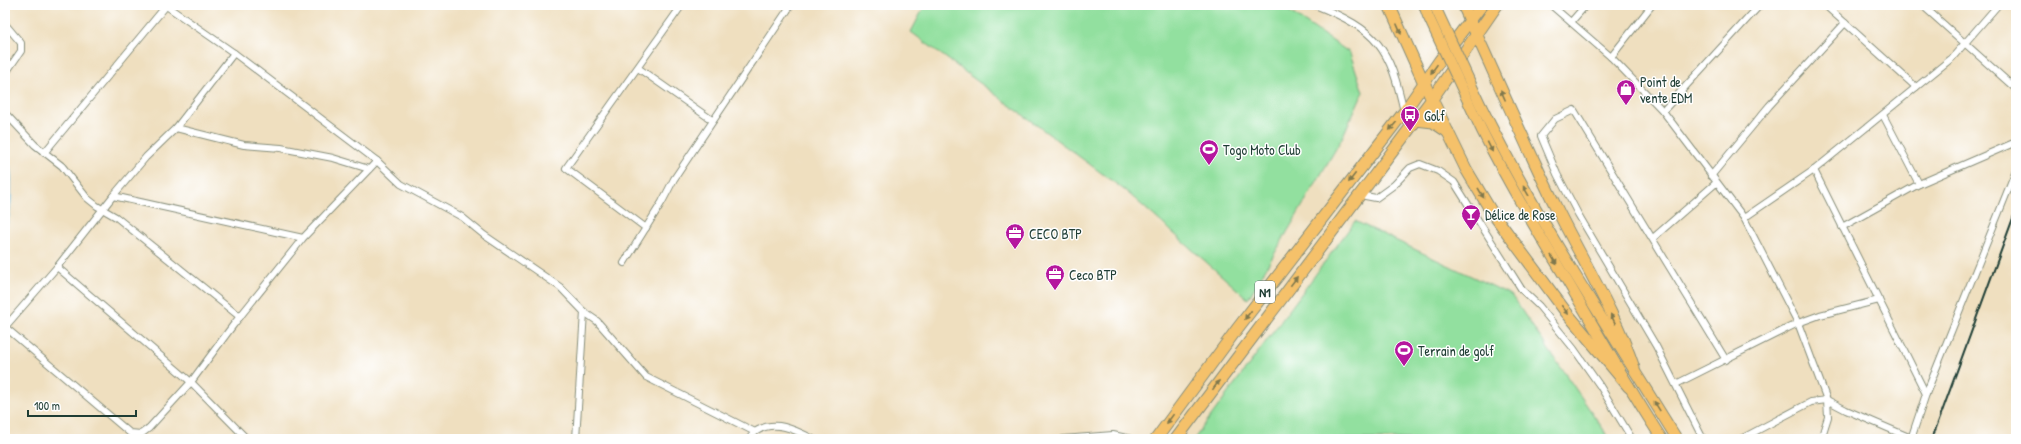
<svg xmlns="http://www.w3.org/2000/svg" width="2021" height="444" viewBox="0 0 2021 444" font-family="'Patrick Hand',sans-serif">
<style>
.green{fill:#92e09f;stroke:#588e6a}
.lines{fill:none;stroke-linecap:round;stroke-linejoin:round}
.stream{stroke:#64bce1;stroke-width:2}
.street-casing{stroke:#878e7a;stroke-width:8}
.primary-casing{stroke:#878e7a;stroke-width:12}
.highway-casing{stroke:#878e7a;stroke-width:13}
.street{stroke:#fff;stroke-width:6}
.primary{stroke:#f5c16b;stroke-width:10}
.highway{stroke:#f5c16b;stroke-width:11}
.rail{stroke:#1f3d34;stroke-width:2}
.primary-bridge-casing{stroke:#878e7a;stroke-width:12;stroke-linecap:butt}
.primary-bridge{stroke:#f5c16b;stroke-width:10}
.oneway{fill:#7f784d}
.labels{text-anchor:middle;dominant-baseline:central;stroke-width:3;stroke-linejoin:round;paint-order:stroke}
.shield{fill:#fff;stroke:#627771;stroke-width:1}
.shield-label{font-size:13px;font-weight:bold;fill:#1f3d34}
.poi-label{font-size:14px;fill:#1f3d34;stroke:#fff;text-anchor:start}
</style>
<rect width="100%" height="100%" fill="#fff"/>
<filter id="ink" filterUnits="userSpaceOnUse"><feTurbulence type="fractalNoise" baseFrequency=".025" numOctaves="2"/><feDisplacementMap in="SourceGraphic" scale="8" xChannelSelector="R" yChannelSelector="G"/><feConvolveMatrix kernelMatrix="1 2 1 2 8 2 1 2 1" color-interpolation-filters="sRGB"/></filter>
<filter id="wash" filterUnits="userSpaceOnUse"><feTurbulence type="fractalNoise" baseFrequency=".012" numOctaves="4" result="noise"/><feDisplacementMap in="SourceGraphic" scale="16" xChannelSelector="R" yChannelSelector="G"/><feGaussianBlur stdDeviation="0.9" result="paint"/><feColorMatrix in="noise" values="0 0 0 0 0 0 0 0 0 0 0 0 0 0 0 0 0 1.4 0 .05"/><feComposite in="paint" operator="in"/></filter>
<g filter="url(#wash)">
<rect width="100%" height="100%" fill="#efdfbf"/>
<g class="green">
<path d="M925 5H1280L1350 53 1363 92 1341 140 1248 299 1127 192 911 32Z"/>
<path d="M1355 221 1511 295 1610 439H1194Z"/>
</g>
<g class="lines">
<path class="stream" d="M5 153C14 169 12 211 5 229"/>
</g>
</g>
<g filter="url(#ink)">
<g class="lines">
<defs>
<g id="street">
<path d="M165 5 234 53"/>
<path d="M1315 5C1378 30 1390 48 1404 112"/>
<path d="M1551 5 1611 57 1663 111 1744 218 1798 323 1827 400 1828 417 1821 439"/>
<path d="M1825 5 1916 87"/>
<path d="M1922 5 2016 89"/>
<path d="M1571 22 1586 5"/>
<path d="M5 24 21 43V51L5 74"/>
<path d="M1611 57 1652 5"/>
<path d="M638 68 712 120"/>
<path d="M1663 111 1760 5"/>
<path d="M5 113 35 145 62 166 87 198 97 206 116 217 240 317"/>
<path d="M1883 115 1919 184"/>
<path d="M176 128 234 53 377 161 401 184 462 217 484 235 560 287 584 312 597 321 646 377 755 432 749 439"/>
<path d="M44 153 166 6"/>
<path d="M1814 170 1926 394"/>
<path d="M1711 176 1769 106 1845 23"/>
<path d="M1360 195 1376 198 1394 185 1410 168 1420 164 1438 171 1454 182 1522 290 1539 306 1574 349 1600 386 1632 439"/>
<path d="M113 196 146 157 176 128 244 145 281 148 333 158 369 169"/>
<path d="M1744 218 1814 170 1952 58 1998 5"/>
<path d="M1842 227 1919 184 2016 142"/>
<path d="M646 228 566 168 682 5"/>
<path d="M303 238 113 196 57 267 5 327 130 433 141 434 149 428 191 382 234 324 303 238 377 161"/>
<path d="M1653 238 1716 183"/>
<path d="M624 263 662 202 674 179 791 5"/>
<path d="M57 267 191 382 247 439"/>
<path d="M1676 384 1798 323 1820 315 1879 300"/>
<path d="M755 432C774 419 794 429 813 439"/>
<path d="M576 439 584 312"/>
<path d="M1063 439 1113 435 1131 439"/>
<path d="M1703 439 1656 346 1578 214 1557 174 1541 136 1555 119 1574 110 1726 360"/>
<path d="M1741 439 1811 402 1827 400 1846 410 1911 438"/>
<path d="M1911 439 1926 394 2016 170"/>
</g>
<g id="primary">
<path d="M1424 5 1428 16"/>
<path d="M1481 106C1538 221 1609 329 1677 439"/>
<path d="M1473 112C1500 170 1533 224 1566 279 1598 333 1628 387 1662 439"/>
</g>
<g id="highway">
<path d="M1389 5 1424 83 1466 169 1491 211 1566 312 1629 387"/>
<path d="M1463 5C1494 72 1523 140 1556 207 1582 260 1615 312 1634 368"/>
<path d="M1416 120 1433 122 1448 132"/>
<path d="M1156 439 1237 329 1404 112 1440 60 1482 5"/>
<path d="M1176 439 1432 99 1497 5"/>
</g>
</defs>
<use href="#street" class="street-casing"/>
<use href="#primary" class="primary-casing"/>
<use href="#highway" class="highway-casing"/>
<use href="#street" class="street"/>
<use href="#primary" class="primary"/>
<use href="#highway" class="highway"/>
<path class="rail" d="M1932 439 2016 210"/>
<defs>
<g id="primary-bridge">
<path d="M1437 11 1481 106"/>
<path d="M1428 16 1473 112"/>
</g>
</defs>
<use href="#primary-bridge" class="primary-bridge-casing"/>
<use href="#primary-bridge" class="primary-bridge"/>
</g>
<defs><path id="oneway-solid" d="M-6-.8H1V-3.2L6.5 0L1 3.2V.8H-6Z"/></defs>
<g class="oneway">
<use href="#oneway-solid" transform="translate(1399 29) rotate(67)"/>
<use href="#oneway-solid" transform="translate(1434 69) rotate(125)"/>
<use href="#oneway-solid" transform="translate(1503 95) rotate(-114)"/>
<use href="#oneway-solid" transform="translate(1393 126) rotate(130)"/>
<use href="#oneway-solid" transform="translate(1490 147) rotate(64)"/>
<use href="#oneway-solid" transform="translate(1352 178) rotate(127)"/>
<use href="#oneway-solid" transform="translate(1526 191) rotate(-120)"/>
<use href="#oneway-solid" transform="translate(1481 193) rotate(60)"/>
<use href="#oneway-solid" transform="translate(1554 260) rotate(59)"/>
<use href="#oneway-solid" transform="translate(1294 281) rotate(-53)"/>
<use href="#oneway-solid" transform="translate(1565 310) rotate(52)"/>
<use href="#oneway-solid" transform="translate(1248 315) rotate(127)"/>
<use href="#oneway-solid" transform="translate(1613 319) rotate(-117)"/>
<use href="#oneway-solid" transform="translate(1216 385) rotate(-54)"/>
<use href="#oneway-solid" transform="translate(1657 406) rotate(-122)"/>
<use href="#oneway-solid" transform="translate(1170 419) rotate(126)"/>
</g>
</g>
<defs>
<symbol id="shop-pin" viewBox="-11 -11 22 30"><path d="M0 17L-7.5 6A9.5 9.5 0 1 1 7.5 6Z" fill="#b5179e" stroke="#fff"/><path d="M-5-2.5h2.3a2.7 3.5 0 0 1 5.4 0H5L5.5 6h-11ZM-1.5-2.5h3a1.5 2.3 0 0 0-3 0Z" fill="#fff"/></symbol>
<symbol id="bus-pin" viewBox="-11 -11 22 30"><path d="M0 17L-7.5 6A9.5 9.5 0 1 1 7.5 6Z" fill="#b5179e" stroke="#fff"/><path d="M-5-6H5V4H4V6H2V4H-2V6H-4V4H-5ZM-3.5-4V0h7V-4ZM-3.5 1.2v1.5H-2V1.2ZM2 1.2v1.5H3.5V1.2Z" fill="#fff"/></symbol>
<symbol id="stadium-pin" viewBox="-11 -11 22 30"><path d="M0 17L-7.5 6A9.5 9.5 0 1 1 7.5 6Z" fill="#b5179e" stroke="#fff"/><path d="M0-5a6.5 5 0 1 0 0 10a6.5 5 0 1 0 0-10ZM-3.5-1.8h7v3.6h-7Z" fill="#fff"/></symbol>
<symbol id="bar-pin" viewBox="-11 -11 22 30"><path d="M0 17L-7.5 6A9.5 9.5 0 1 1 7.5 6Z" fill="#b5179e" stroke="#fff"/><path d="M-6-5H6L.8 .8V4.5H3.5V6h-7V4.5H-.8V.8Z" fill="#fff"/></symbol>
<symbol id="office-pin" viewBox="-11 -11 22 30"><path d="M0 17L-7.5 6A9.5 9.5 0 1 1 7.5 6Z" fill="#b5179e" stroke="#fff"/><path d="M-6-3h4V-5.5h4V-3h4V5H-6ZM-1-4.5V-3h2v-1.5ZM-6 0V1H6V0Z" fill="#fff"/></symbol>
</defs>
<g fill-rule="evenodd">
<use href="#shop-pin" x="1615" y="78" width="22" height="30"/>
<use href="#bus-pin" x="1399" y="104" width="22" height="30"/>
<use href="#stadium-pin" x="1198" y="138" width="22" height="30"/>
<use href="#bar-pin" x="1460" y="203" width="22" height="30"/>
<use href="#office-pin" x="1004" y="222" width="22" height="30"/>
<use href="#office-pin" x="1044" y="263" width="22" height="30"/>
<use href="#stadium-pin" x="1393" y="339" width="22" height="30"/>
</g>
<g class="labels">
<rect class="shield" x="1255" y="281" width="20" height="22" rx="3"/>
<g class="shield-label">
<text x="1265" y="292">N1</text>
</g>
<g class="poi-label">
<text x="1640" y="81">Point de<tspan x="1640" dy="16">vente EDM</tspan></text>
<text x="1424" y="115">Golf</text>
<text x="1223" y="149">Togo Moto Club</text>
<text x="1485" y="214">Délice de Rose</text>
<text x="1029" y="233">CECO BTP</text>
<text x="1069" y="274">Ceco BTP</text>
<text x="1418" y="350">Terrain de golf</text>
</g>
</g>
<rect width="2021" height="444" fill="none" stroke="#fff" stroke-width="20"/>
<path d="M28 410v6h108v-6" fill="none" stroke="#1f3d34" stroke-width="2"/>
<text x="34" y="410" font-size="12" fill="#1f3d34" stroke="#ffffff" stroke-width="3" paint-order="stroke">100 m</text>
</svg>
